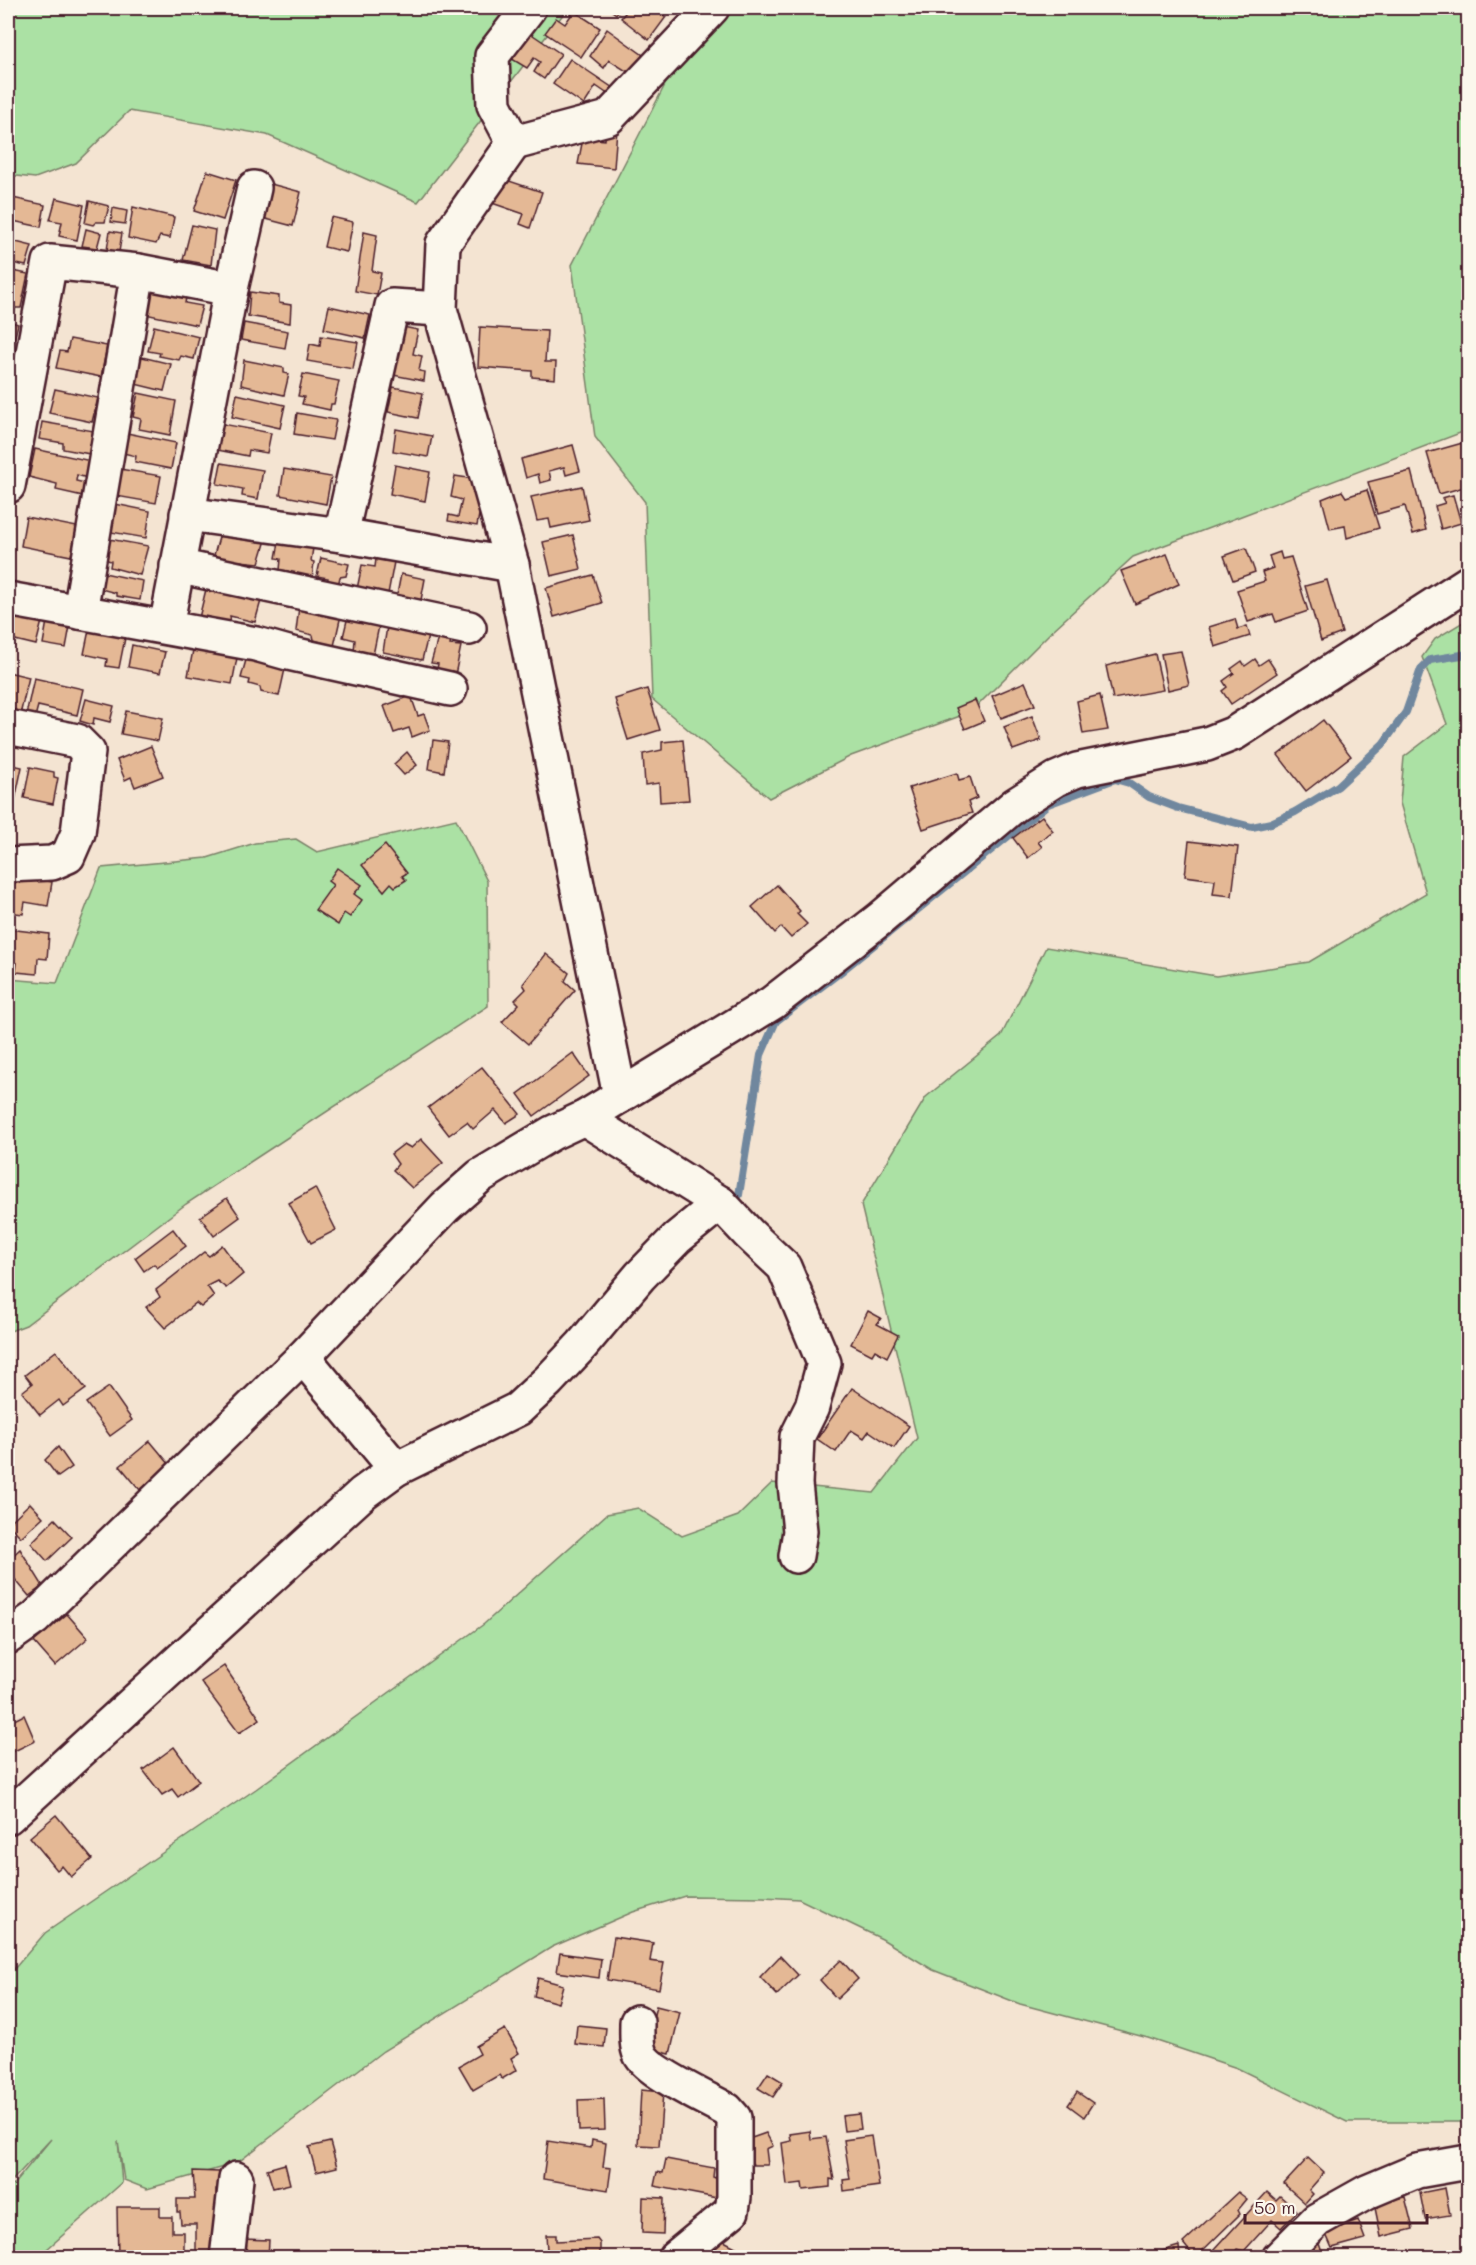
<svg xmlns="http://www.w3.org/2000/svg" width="1476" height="2265" viewBox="0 0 1476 2265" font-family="Mali,sans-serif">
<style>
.green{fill:#abe1a4;stroke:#7a8068;stroke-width:1.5}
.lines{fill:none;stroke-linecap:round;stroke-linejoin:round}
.stream{stroke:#70879e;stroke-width:8}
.building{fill:#e4b895;stroke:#4a1f2b;stroke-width:1.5}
.minor-casing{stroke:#4a1f2b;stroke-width:38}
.minor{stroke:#fbf7ec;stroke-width:33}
</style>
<rect width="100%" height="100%" fill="#f4e4d2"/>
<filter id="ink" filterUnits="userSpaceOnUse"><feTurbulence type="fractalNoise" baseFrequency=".0167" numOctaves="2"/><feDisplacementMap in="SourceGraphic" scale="12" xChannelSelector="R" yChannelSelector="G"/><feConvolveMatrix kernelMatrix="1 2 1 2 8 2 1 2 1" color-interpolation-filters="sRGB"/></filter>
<g filter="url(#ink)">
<g class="green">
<path d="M8 8H568L418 202 267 135 129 111 76 163 35 178 8 175Z"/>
<path d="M712 8H1468V430L1133 557 1053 630 971 712 851 756 769 798 652 699 645 502 595 437 572 265 668 79Z"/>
<path d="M1468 619V2122H1347L1237 2068 1148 2038 1020 2004 933 1970 882 1939 799 1899 763 1897 685 1896 633 1912 552 1947 383 2051 237 2163 147 2189 124 2180 118 2141 122 2183 38 2257H8V2191L51 2139 8 2185V1976L45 1933 256 1789 484 1624 607 1514 638 1508 682 1536 738 1516 772 1483 874 1493 917 1438 861 1205 926 1097 1001 1036 1046 947 1216 976 1309 962 1426 893 1400 803 1404 757 1447 724 1422 657 1435 639Z"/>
<path d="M456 819 487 881 488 1006 186 1204 26 1325 8 1332V979L57 983 101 868 207 858 255 843 296 839 317 852Z"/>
</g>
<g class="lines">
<path class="stream" d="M731 1205 739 1195 761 1055 776 1021 843 970 1048 804 1115 779 1129 783 1149 797 1178 808 1252 827 1271 823 1295 812 1338 786 1383 744 1406 712 1421 669 1430 660 1468 654"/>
</g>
<g class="building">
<path d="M608 8H621L616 14Z"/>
<path d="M629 8H653L666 17 649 40 621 18Z"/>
<path d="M574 11 600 28 581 57 545 33 556 18 565 24Z"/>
<path d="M607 29 643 55 631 74 609 60 604 68 590 56Z"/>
<path d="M530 33 561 54 544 79 534 72 540 62 534 58 527 68 512 59Z"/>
<path d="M570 59 616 90 612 97 596 86 584 105 553 84Z"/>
<path d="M606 128 617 129 614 168 578 164 583 138 605 140Z"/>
<path d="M207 171 236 180 223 220 194 211Z"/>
<path d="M500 178 542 192 530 228 520 224 524 214 492 203Z"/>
<path d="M267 183 301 192 293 226 258 217Z"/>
<path d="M8 197 45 205 41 227 8 220Z"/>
<path d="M56 198 84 205 77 240 59 236 62 222 50 220Z"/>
<path d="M89 201 109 206 105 222H96L93 225 85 223Z"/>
<path d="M133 207 174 217 170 238 160 236 156 244 128 238Z"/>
<path d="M113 208 127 211 125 224 111 222Z"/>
<path d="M331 217 353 222 347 252 324 247Z"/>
<path d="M192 225 215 230 211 265 183 260Z"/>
<path d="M86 229 101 233 97 248 82 246Z"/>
<path d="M110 231 122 233 119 252 107 250Z"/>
<path d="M364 232 377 235 372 271 381 273 377 295 355 291Z"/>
<path d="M8 240 32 246 26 266 8 262Z"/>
<path d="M8 270 28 274 21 308H15L14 316 8 315Z"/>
<path d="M149 290 186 298 185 303 202 306 197 325 145 314Z"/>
<path d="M250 292 279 296V303L291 305 290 323 248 316Z"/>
<path d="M329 306 370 315 365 338 324 329Z"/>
<path d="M8 321 18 324 10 355 8 354Z"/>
<path d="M244 323 288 331 285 348 241 340Z"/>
<path d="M154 326 199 337 194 359 181 356 179 360 159 356 160 353 148 351Z"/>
<path d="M403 327 418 330 413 354 422 356 419 371 425 372 424 381 393 375Z"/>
<path d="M480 327 547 331 545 362H556L555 379 532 377V371L478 367Z"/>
<path d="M321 336 358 342 353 369 307 361 310 344 320 346Z"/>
<path d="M70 339 107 346 101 377 56 368 60 351 67 352Z"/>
<path d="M138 356 171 364 164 391 131 383Z"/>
<path d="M244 360 284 368V373L289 374 284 395 241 385Z"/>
<path d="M303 374 339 381 334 404H331L330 410 302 404 304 397 298 396Z"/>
<path d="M393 387 423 393 418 418 388 412Z"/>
<path d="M55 389 98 398 92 422 49 413Z"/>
<path d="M138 393 176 401 170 435 139 429 141 419 133 417Z"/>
<path d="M237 394 285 405 280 428 232 417Z"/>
<path d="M297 413 336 420 332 440 294 434Z"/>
<path d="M42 422 94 431 90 454 63 449V443L39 439Z"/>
<path d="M222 424 271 433 267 453 249 450 248 456 217 450Z"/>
<path d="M396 429 432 436 428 457 393 451Z"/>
<path d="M127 433 176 443 171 469 135 462 136 456 123 453Z"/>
<path d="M1466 442 1468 450V486L1439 494 1427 453Z"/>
<path d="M573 445 580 471 566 475 564 467 549 471 551 480 540 483 538 474 526 478 521 459Z"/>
<path d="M35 449 91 461 87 478 77 475 76 481 85 483 83 496 56 490 57 484 29 477Z"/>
<path d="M221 463 263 470 258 499 242 496 243 489 217 484Z"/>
<path d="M395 465 430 472 425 501 390 494Z"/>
<path d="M120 469 161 476 156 503 116 496Z"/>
<path d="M284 469 331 477 326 504 280 495Z"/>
<path d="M1411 471 1426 530 1413 534 1405 506 1377 514 1368 482Z"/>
<path d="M455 476 480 480 482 498 477 526 448 521 449 515 458 517 462 500 451 497Z"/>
<path d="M582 486 589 520 551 528 549 519 537 521 531 497Z"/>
<path d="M1367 490 1379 528 1347 538 1345 526 1330 529 1322 499 1342 491 1346 497Z"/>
<path d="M1453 495 1461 523 1441 529 1435 506 1445 503 1442 498Z"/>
<path d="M110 503 150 511 146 538 105 531Z"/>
<path d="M26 517 77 527 71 556 21 546Z"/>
<path d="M220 534 252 541V537L266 540 259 563 231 560 229 565 212 562Z"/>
<path d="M573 535 581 569 551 576 543 542Z"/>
<path d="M109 539 148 546 140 575 110 567 111 561 104 559Z"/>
<path d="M279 542 313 548 311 561 314 562 312 579H287L288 571 280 570 281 559 276 558Z"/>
<path d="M1246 548 1255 572 1233 580 1224 556Z"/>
<path d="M1280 552 1282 559 1291 557 1308 611 1276 622 1273 614 1248 622 1237 590 1265 581 1262 572 1273 568 1269 556Z"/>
<path d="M1167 554 1179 584 1135 604 1121 571Z"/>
<path d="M321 558 349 564 346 576 340 577 338 586 326 584 328 578 317 576Z"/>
<path d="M376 559 394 562 388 594 357 589 362 565 375 567Z"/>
<path d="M104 573 143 581 140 600 116 596V593L101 589Z"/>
<path d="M401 574 425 579 421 600 397 595Z"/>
<path d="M593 575 602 603 554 617 546 588Z"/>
<path d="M1327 580 1342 633 1321 641 1305 586Z"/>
<path d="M207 585 262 597 255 622 230 616 231 625 199 618Z"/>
<path d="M299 607 341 615 334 646 314 640 313 635 296 631Z"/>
<path d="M8 613 42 621 36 645 11 639 9 644H8Z"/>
<path d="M348 616 380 621 373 655 354 651 355 640 343 637Z"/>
<path d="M1235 619 1238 629 1247 626 1250 636 1215 647 1209 627Z"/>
<path d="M47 621 70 626 66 648 43 644Z"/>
<path d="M387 627 428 636 422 660 383 652Z"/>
<path d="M89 630 125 638 119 668 106 666 107 659 84 654Z"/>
<path d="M438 638 451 640 450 645 461 646 455 675 437 669 438 664 431 663Z"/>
<path d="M132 645 165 652 160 673 128 667Z"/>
<path d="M193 650 237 658 232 684 188 676Z"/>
<path d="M1181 651 1189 685 1168 690 1161 654Z"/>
<path d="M1155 654 1163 690 1113 699 1106 666Z"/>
<path d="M1255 659 1259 665 1268 659 1277 673 1231 704 1222 691 1227 687 1223 681 1234 673 1231 669 1242 661 1245 666Z"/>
<path d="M246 660 285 669 279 696 261 692 260 687 249 684 250 680 241 678Z"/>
<path d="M8 672 29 677 20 715 9 712 12 703 8 702Z"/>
<path d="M34 678 83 689 77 715 38 706 35 717 26 715Z"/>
<path d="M1025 682 1035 705 1001 718 992 696Z"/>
<path d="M647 689 660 730 628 740 615 699Z"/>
<path d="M1100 695 1108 730 1083 734 1077 701Z"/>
<path d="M411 696 418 716 424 714 430 730 412 737 409 728 394 733 384 706Z"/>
<path d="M86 699 114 706 110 722 94 718 93 725 80 721Z"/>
<path d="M975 700 984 721 965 729 956 708Z"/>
<path d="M126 711 163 718 158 741 121 734Z"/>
<path d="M1032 716 1041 740 1013 750 1004 727Z"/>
<path d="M1323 720 1351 756 1306 791 1278 755Z"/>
<path d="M433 740 448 742 444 772 429 769Z"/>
<path d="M683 740 689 800 660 802 659 783 645 785 643 754 662 750V742Z"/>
<path d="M151 746 163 776 135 787 131 777 125 780 117 760Z"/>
<path d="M407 752 417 765 404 775 394 764Z"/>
<path d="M8 764 22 767 15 800 8 798Z"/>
<path d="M30 767 54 772V777L58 778 53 804 24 798Z"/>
<path d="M957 773 959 780 970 777 977 798 968 802 972 813 923 829 909 788Z"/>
<path d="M1042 816 1053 831 1038 842 1042 847 1028 858 1013 838Z"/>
<path d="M1189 841 1238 847 1232 896 1213 894 1215 880 1185 876Z"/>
<path d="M385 845 407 873 402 876 406 880 395 887 391 883 384 891 362 865Z"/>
<path d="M337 868 362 885 354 894 362 900 350 917 344 913 338 925 315 910 333 885 328 881Z"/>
<path d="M8 874 52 882 48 906 25 902 23 914 8 912Z"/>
<path d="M777 885 800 911 797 914 807 924 791 938 781 927 775 933 752 907Z"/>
<path d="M8 929 49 934 47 959 38 958 37 974 16 972 17 963H8Z"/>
<path d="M546 954 569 973 565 981 575 990 528 1044 502 1022 519 1004 515 1000 526 989 523 984Z"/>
<path d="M573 1053 589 1076 534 1116 518 1094Z"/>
<path d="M482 1067 520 1114 506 1123 495 1110 473 1129 467 1122 449 1135 428 1108Z"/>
<path d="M421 1139 443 1163 412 1188 393 1170 398 1164 391 1154 404 1144 411 1148Z"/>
<path d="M315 1188 336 1230 311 1243 289 1203Z"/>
<path d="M227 1198 240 1217 214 1236 200 1217Z"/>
<path d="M173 1229 186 1246 157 1268 154 1264 144 1271 135 1258Z"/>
<path d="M222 1245 243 1274 226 1288 217 1281 207 1286 214 1296 201 1307 196 1303 165 1328 146 1307 160 1297 156 1290 204 1252 209 1256Z"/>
<path d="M868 1311 881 1318 877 1324 898 1335 887 1357 875 1350 872 1355 851 1344Z"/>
<path d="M56 1351 86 1389 63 1406 59 1400 40 1415 22 1392 32 1384 25 1375Z"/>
<path d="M109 1387 132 1420 110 1436 86 1403Z"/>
<path d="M852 1388 909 1426 894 1448 869 1431 864 1438 851 1430 836 1452 817 1439Z"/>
<path d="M150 1441 170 1465 140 1490 120 1466Z"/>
<path d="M58 1447 72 1467 58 1477 45 1460Z"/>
<path d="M30 1503 43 1517 21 1537 8 1524Z"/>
<path d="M55 1519 72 1537 47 1561 31 1543Z"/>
<path d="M20 1549 43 1586 29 1596 8 1571V1560Z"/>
<path d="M67 1614 88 1638 55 1666 34 1642Z"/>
<path d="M224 1666 260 1719 239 1733 201 1682Z"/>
<path d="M24 1715 35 1741 8 1754V1723Z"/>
<path d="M174 1747 199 1781 178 1797 172 1789 162 1795 143 1770Z"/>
<path d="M56 1815 92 1859 71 1877 62 1866 57 1870 30 1837Z"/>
<path d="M614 1937 653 1943 650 1961 664 1963 659 1989 607 1980Z"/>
<path d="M560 1953 601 1959 599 1978 557 1972Z"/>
<path d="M780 1956 798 1975 777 1995 760 1977Z"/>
<path d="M841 1960 858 1979 837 1999 820 1980Z"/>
<path d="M538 1978 563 1985 558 2003 534 1996Z"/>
<path d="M656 2006 680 2012 670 2054 646 2048Z"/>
<path d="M577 2025 606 2028 604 2047 575 2044Z"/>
<path d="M505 2029 519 2053 511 2058 517 2070 502 2079 499 2075 473 2090 459 2066 480 2054 476 2046Z"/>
<path d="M768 2073 783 2082 773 2097 758 2088Z"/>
<path d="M641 2090 663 2092 659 2146 638 2145Z"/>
<path d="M1077 2092 1093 2103 1084 2117 1068 2105Z"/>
<path d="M604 2099 605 2130 579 2131 578 2100Z"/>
<path d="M859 2114 861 2129 844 2131 842 2116Z"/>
<path d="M810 2131 811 2139 826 2137 834 2180 830 2179V2187L803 2190 802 2183 787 2185 782 2143 791 2141 790 2134Z"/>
<path d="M766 2133 773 2146 766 2149 768 2165H753L746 2140Z"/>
<path d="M871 2136 879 2186 844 2191 843 2180 850 2179 844 2140Z"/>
<path d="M592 2140 606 2143 603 2167 611 2168 608 2190 543 2179 548 2141 591 2148Z"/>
<path d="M330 2142 337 2167 316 2172 309 2147Z"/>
<path d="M1308 2158 1324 2173 1309 2190 1313 2194 1305 2203 1284 2184Z"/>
<path d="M666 2159 714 2168 713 2177 720 2180 717 2198 654 2186 657 2172 663 2173Z"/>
<path d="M285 2164 290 2184 273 2188 267 2169Z"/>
<path d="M193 2171 219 2172 220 2189H216V2258H118L117 2207H160V2217H172V2232H184V2257L196 2256V2224H181L180 2212H177V2199H195Z"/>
<path d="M1445 2188 1450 2215 1425 2219 1420 2193Z"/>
<path d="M1238 2192 1247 2199 1238 2210 1240 2214 1195 2258 1183 2243Z"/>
<path d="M1267 2192 1276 2200 1280 2196 1297 2211 1281 2228 1272 2220 1244 2251 1237 2249 1230 2258H1222L1214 2250Z"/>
<path d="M1466 2192 1468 2193V2212H1465Z"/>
<path d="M643 2197 664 2198 663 2234 642 2233Z"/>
<path d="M1405 2197 1413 2229 1381 2237 1374 2203Z"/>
<path d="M1358 2220 1365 2239 1332 2248 1325 2232Z"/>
<path d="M546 2235H556V2241L597 2239 600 2243V2256H556V2250H547Z"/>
<path d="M718 2238 755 2257 692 2258 701 2247 713 2253Z"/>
<path d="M1317 2238 1324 2258H1295Z"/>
<path d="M243 2239 269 2240 268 2258H242Z"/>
<path d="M1179 2246 1180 2258H1139Z"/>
</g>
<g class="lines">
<defs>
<g id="minor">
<path d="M529 8 492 56 494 105 514 143 443 244 440 309 512 565 620 1096"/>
<path d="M514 143 608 118 712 8"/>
<path d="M8 486 50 262 138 271 231 289"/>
<path d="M187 514 341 535 512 565"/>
<path d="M341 535 392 306 440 309"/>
<path d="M177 566 469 628"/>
<path d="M8 599 256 644 288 653 450 689"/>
<path d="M80 612 138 271"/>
<path d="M166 627 231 289 254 188"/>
<path d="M8 727 77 741 88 752 78 833 68 856 52 863 8 865"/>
<path d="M584 1118 720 1203 749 1234 784 1267 824 1363 812 1407 797 1437 795 1484 800 1531 796 1556"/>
<path d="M303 1357 396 1469"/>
<path d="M8 1637 35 1618 303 1357 445 1207 480 1176 552 1133 584 1118 772 1003 880 919 1015 805 1056 779 1077 770 1207 744 1235 733 1468 583"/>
<path d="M8 1817 363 1493 396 1469 518 1409 548 1381 582 1345 640 1276 677 1238 720 1203"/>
<path d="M637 2022C637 2032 636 2045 640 2054 648 2072 708 2099 727 2110L734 2118V2197L732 2211 675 2258"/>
<path d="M227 2258 236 2179"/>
<path d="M1279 2258 1317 2220 1367 2192 1417 2171 1468 2162"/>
</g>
</defs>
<use href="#minor" class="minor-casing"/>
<use href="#minor" class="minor"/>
</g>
</g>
<rect width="1476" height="2265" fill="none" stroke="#fbf7ec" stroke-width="30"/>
<rect x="15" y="15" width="1446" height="2235" fill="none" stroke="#4a1f2b" stroke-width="2" filter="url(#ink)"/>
<path d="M1245 2214v9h182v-9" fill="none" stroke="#4a1f2b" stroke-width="3"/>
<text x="1254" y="2214" font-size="18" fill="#4a1f2b" stroke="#fbf7ec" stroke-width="4.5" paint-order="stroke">50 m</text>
</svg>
